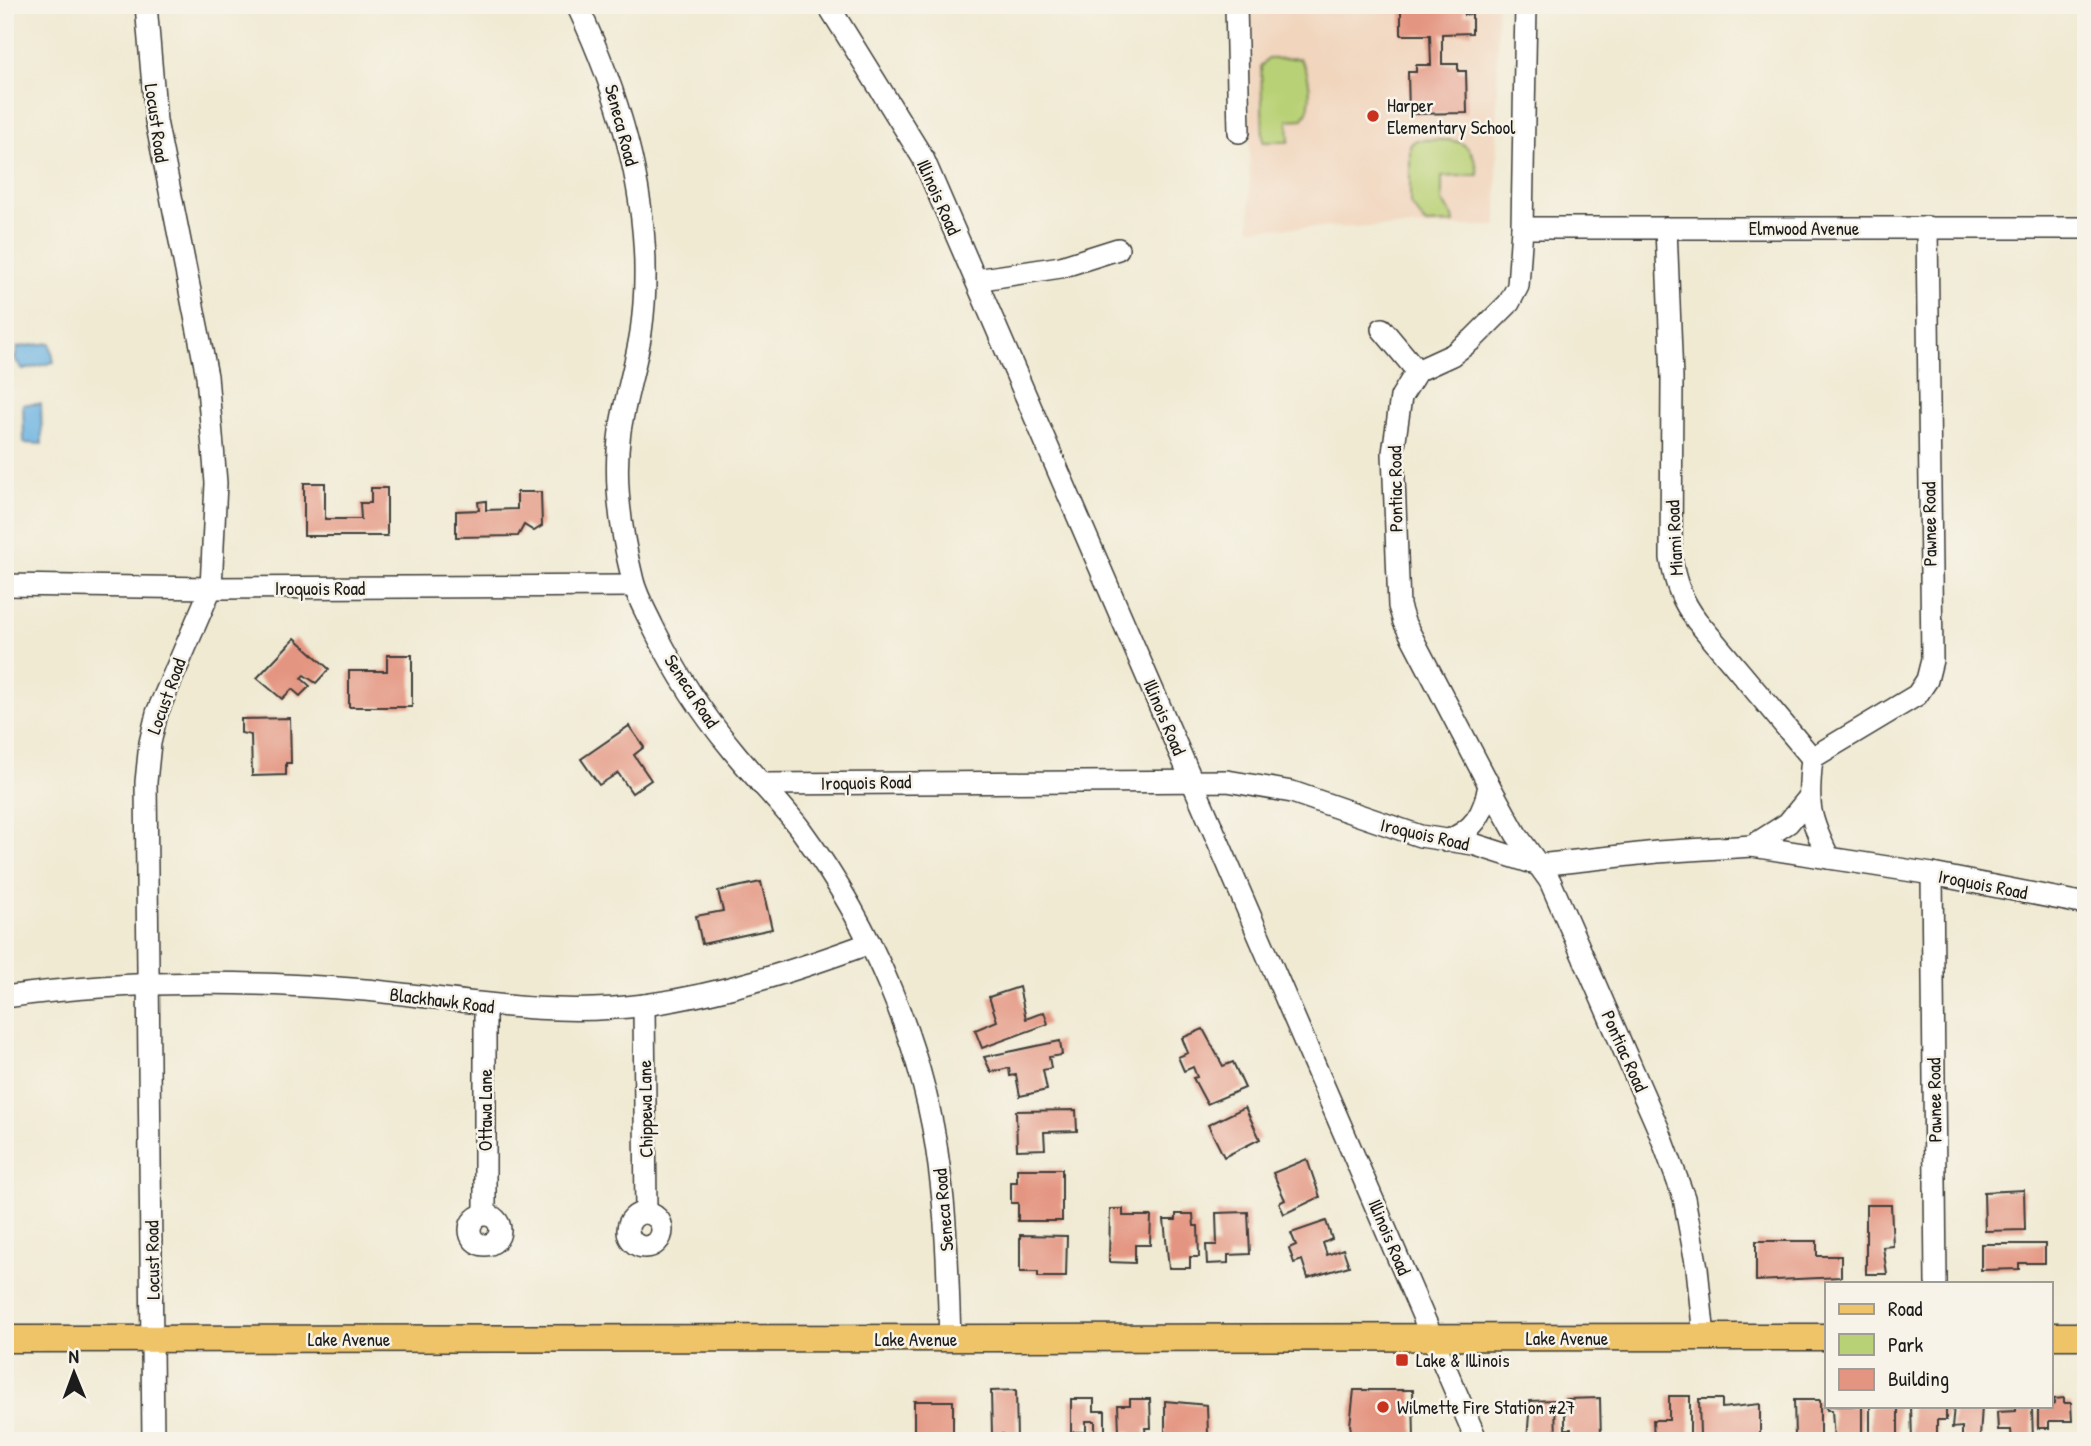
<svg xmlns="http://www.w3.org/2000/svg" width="2091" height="1446" viewBox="0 0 2091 1446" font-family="'Patrick Hand',sans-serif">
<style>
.built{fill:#f1d5bd}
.green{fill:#b9d176;stroke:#6a7649;stroke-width:2}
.water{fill:#6ab2e2;stroke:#43677f;stroke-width:2}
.building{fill:#e49581}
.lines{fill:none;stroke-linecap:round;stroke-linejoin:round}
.minor-casing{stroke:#3c3b37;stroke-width:24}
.major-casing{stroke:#3c3b37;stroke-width:29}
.minor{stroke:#fff;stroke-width:21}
.major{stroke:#efc469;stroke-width:26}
.poi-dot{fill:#c8321e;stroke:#f7f3e8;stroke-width:2.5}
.labels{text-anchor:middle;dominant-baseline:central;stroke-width:5;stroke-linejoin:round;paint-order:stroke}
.poi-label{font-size:19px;fill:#1c1c1c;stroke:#f7f3e8;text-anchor:start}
.street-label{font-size:19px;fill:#1c1c1c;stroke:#f7f3e8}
</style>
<rect width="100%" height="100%" fill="#f7f3e8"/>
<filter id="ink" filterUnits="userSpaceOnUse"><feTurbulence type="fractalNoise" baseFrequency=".0143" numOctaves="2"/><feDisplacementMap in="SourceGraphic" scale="14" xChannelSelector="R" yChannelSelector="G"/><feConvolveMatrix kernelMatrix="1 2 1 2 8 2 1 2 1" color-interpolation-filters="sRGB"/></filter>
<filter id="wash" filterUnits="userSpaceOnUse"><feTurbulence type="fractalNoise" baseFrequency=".00686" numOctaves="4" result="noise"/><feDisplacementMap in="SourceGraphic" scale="28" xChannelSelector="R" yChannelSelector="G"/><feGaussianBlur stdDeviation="1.57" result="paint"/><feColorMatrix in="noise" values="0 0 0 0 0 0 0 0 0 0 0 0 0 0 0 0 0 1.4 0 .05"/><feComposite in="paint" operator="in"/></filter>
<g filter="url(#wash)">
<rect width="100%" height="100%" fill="#f0ead3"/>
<path class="built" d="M1248 5H1497V226L1250 228Z"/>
<g class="green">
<path d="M1299 58C1311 71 1314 105 1303 119L1288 120 1289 142H1263L1261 66 1268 59Z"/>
<path d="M1416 140C1449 140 1474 134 1478 175L1442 177V201L1453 217 1454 223 1426 224 1410 204V145Z"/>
</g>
<g class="water">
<path d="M50 343 54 362 23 370 15 359 18 347Z"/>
<path d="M23 404H41L42 444 24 443Z"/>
</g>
<g id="blocks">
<g class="building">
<path d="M1401 5H1464V15L1472 14V33L1442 34V64H1458V71H1466L1467 113 1409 114 1408 72H1416V65H1431L1430 35H1401Z"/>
<path d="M304 483H325V519H361L360 503H371V488H387V536H304Z"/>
<path d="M517 492H541L542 526 534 531 524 525 518 536 456 537V511L479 510 478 502 486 501V510L517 509Z"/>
<path d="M295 638 329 669 316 683 304 675 301 678 310 686 300 696 292 689 282 699 257 678Z"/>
<path d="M387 655H412V707H349V671H387Z"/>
<path d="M290 718 291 763H286V775L252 776 251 735 241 733V719Z"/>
<path d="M629 726 644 747 634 755 651 780 632 793 618 773 599 785 581 759Z"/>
<path d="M761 882 772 929 702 944 696 916 723 911 718 891Z"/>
<path d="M1019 987 1026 1019 1044 1012 1048 1024 982 1048 975 1030 997 1021 989 997Z"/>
<path d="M1203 1029 1223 1066 1233 1062 1245 1088 1207 1104 1193 1078 1197 1077 1193 1067 1184 1071 1178 1057 1188 1053 1182 1038Z"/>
<path d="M1060 1041 1062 1055 1049 1057 1051 1068 1043 1070 1047 1090 1020 1096 1016 1075 1010 1076 1009 1068 991 1072 984 1057Z"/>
<path d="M1245 1107 1260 1139 1224 1157 1208 1125Z"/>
<path d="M1076 1110 1077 1131 1044 1132 1045 1149 1017 1150 1016 1111Z"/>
<path d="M1307 1159 1320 1197 1284 1214 1279 1203 1285 1200 1273 1173Z"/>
<path d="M1017 1169H1062V1221H1018V1203H1011V1182H1017Z"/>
<path d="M2024 1190 2025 1230 1985 1231 1984 1192Z"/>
<path d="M1866 1205H1891L1893 1246 1883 1247 1887 1274H1866Z"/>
<path d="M1110 1209H1123V1216H1151L1150 1245H1135V1263L1109 1262Z"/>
<path d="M1248 1212 1250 1254 1228 1255V1263L1207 1264 1206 1245H1217L1216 1213Z"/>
<path d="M1176 1214H1193L1194 1226H1198L1199 1257H1190V1268H1169L1164 1220H1176Z"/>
<path d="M1326 1221 1332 1239 1323 1243 1327 1255 1343 1249 1349 1266 1308 1278 1302 1260 1294 1263 1289 1248 1296 1245 1291 1233Z"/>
<path d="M1020 1235 1067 1236 1066 1277H1038V1272H1020Z"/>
<path d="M1756 1241H1817V1256H1841V1277L1756 1281Z"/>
<path d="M1981 1244H2045V1263H2019V1269L1981 1270Z"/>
<path d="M1016 1390 1017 1441H1004L1003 1434H992L991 1391Z"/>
<path d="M1354 1390H1413L1414 1441H1353L1350 1425Z"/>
<path d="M1669 1396H1690V1439L1687 1441H1654L1653 1420H1669Z"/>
<path d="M1600 1398 1601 1441H1571V1429H1565V1399Z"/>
<path d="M2064 1398V1403H2071L2072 1421H2049V1428H2038V1409H2047L2054 1404V1399Z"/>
<path d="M1071 1399H1094V1411H1105V1437H1095V1421H1086V1432H1071Z"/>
<path d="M1130 1399H1150L1151 1428H1145L1146 1439H1130V1432H1119L1118 1405H1130Z"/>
<path d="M1699 1399H1722V1408L1760 1404V1441H1714V1435H1700Z"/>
<path d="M1555 1400 1556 1441H1527L1530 1401Z"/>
<path d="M1794 1400H1820V1436H1815L1816 1441 1795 1437Z"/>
<rect x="914" y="1401" width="39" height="40"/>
<path d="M1165 1401 1207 1405 1208 1435 1165 1436Z"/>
<path d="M1827 1406H1862V1441H1834L1832 1410H1827Z"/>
<rect x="1870" y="1406" width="28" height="31"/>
<path d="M1911 1406H1946V1420H1937V1437L1912 1441Z"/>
<path d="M1954 1406H1982L1980 1438 1962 1439V1427L1952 1428Z"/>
<path d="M2016 1406H2032L2033 1441H2012L2011 1430H1998L1997 1412 2016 1411Z"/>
</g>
</g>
</g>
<g filter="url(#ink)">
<use href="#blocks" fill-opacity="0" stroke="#3c3b37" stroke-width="2"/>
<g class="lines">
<defs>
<g id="minor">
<path d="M146 5 156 121 207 376 216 483 211 588 157 713 150 743 146 782 153 1441"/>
<path d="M577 5C625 107 657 219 641 332 636 365 625 398 620 431 613 480 621 533 633 581 637 597 646 612 653 627 674 669 700 711 731 748 753 776 779 801 801 830 872 927 924 1047 939 1166 947 1223 948 1281 950 1339"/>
<path d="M828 5 923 158 1477 1441"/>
<path d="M1236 5 1239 132"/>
<path d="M1526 5 1522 228 1518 286 1509 303 1473 339 1452 355 1417 371 1401 397 1393 453 1399 606 1404 622 1489 785 1516 834 1550 881 1658 1128 1684 1198 1697 1268 1704 1337"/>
<path d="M1522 228H2086"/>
<path d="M1666 228 1672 378 1671 558C1675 583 1682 601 1697 621L1812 758C1807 804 1808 816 1829 858"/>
<path d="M976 280 1061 267 1118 249"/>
<path d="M1382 329 1417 371"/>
<path d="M5 585 211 588 634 586"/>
<path d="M1812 758 1917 695 1927 680 1932 660 1927 227"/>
<path d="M761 784 1227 781 1292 792 1420 836 1473 844 1539 865 1657 852 1752 846 1932 874 2086 904"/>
<path d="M1446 841C1474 831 1484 814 1489 785"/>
<path d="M1752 846 1788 823 1807 800"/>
<path d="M1932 874 1936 1283"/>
<path d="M5 997C125 980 245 980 365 990 460 999 548 1018 645 1005 723 994 797 970 870 943"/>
<path d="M644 1005 646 1213"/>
<path d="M485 1006V1214"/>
<circle cx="645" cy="1230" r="17"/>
<circle cx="485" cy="1230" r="15"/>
</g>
<g id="major">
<path d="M2051 1336H2086"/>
<path d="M5 1339 1827 1337"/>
</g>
</defs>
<use href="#minor" class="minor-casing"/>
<use href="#major" class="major-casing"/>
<use href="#minor" class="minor"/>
<use href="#major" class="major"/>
</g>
</g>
<g class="poi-dot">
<circle cx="1373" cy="116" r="7"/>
<rect x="1395" y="1353" width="14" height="14" rx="3.5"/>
<circle cx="1383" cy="1407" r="7"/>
</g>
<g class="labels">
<g class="poi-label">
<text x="1387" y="105">Harper<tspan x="1387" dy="22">Elementary School</tspan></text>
<text x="1416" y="1360">Lake &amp; Illinois</text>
<text x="1397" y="1407">Wilmette Fire Station #27</text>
</g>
<g class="street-label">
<text transform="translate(157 123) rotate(82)">Locust Road</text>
<text transform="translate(622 125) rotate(75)">Seneca Road</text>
<text transform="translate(939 197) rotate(66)">Illinois Road</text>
<text x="1804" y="228">Elmwood Avenue</text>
<text transform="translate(1395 489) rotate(-91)">Pontiac Road</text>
<text transform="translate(1929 524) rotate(-91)">Pawnee Road</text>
<text transform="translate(1674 538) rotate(-93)">Miami Road</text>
<text x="320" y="588">Iroquois Road</text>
<text transform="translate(692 691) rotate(57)">Seneca Road</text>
<text transform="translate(166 696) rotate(-70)">Locust Road</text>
<text transform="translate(1165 717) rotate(67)">Illinois Road</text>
<text transform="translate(866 782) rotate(-1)">Iroquois Road</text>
<text transform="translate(1425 834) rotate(13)">Iroquois Road</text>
<text transform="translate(1983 884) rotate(11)">Iroquois Road</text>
<text transform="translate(442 1000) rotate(7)">Blackhawk Road</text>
<text transform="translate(1625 1051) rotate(66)">Pontiac Road</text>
<text transform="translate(1934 1100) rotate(-91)">Pawnee Road</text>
<text transform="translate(645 1109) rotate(-91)">Chippewa Lane</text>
<text transform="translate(485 1110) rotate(-90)">Ottawa Lane</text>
<text transform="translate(943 1210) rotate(-95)">Seneca Road</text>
<text transform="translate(1390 1237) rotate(67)">Illinois Road</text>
<text transform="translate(152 1260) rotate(-91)">Locust Road</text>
<text x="1567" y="1338">Lake Avenue</text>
<text x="349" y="1339">Lake Avenue</text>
<text x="916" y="1339">Lake Avenue</text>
</g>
</g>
<rect width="2091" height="1446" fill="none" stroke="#f7f3e8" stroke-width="28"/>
<rect x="1825" y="1282" width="228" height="126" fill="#f7f3e8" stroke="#9f9d96" stroke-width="2"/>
<rect x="1839" y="1304" width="35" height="10" fill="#efc469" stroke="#9f9d96" stroke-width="2"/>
<text x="1888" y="1316" font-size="21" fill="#1c1c1c">Road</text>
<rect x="1839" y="1334" width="35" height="21" fill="#b9d176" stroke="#9f9d96" stroke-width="2"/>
<text x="1888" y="1352" font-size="21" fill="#1c1c1c">Park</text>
<rect x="1839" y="1369" width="35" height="21" fill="#e49581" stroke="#9f9d96" stroke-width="2"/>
<text x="1888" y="1386" font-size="21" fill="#1c1c1c">Building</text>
<g transform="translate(74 1373) rotate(359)" stroke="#f7f3e8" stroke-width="5" paint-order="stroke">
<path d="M0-5L12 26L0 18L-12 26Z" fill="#1c1c1c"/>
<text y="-10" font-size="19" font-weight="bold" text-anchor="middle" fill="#1c1c1c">N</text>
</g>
</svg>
